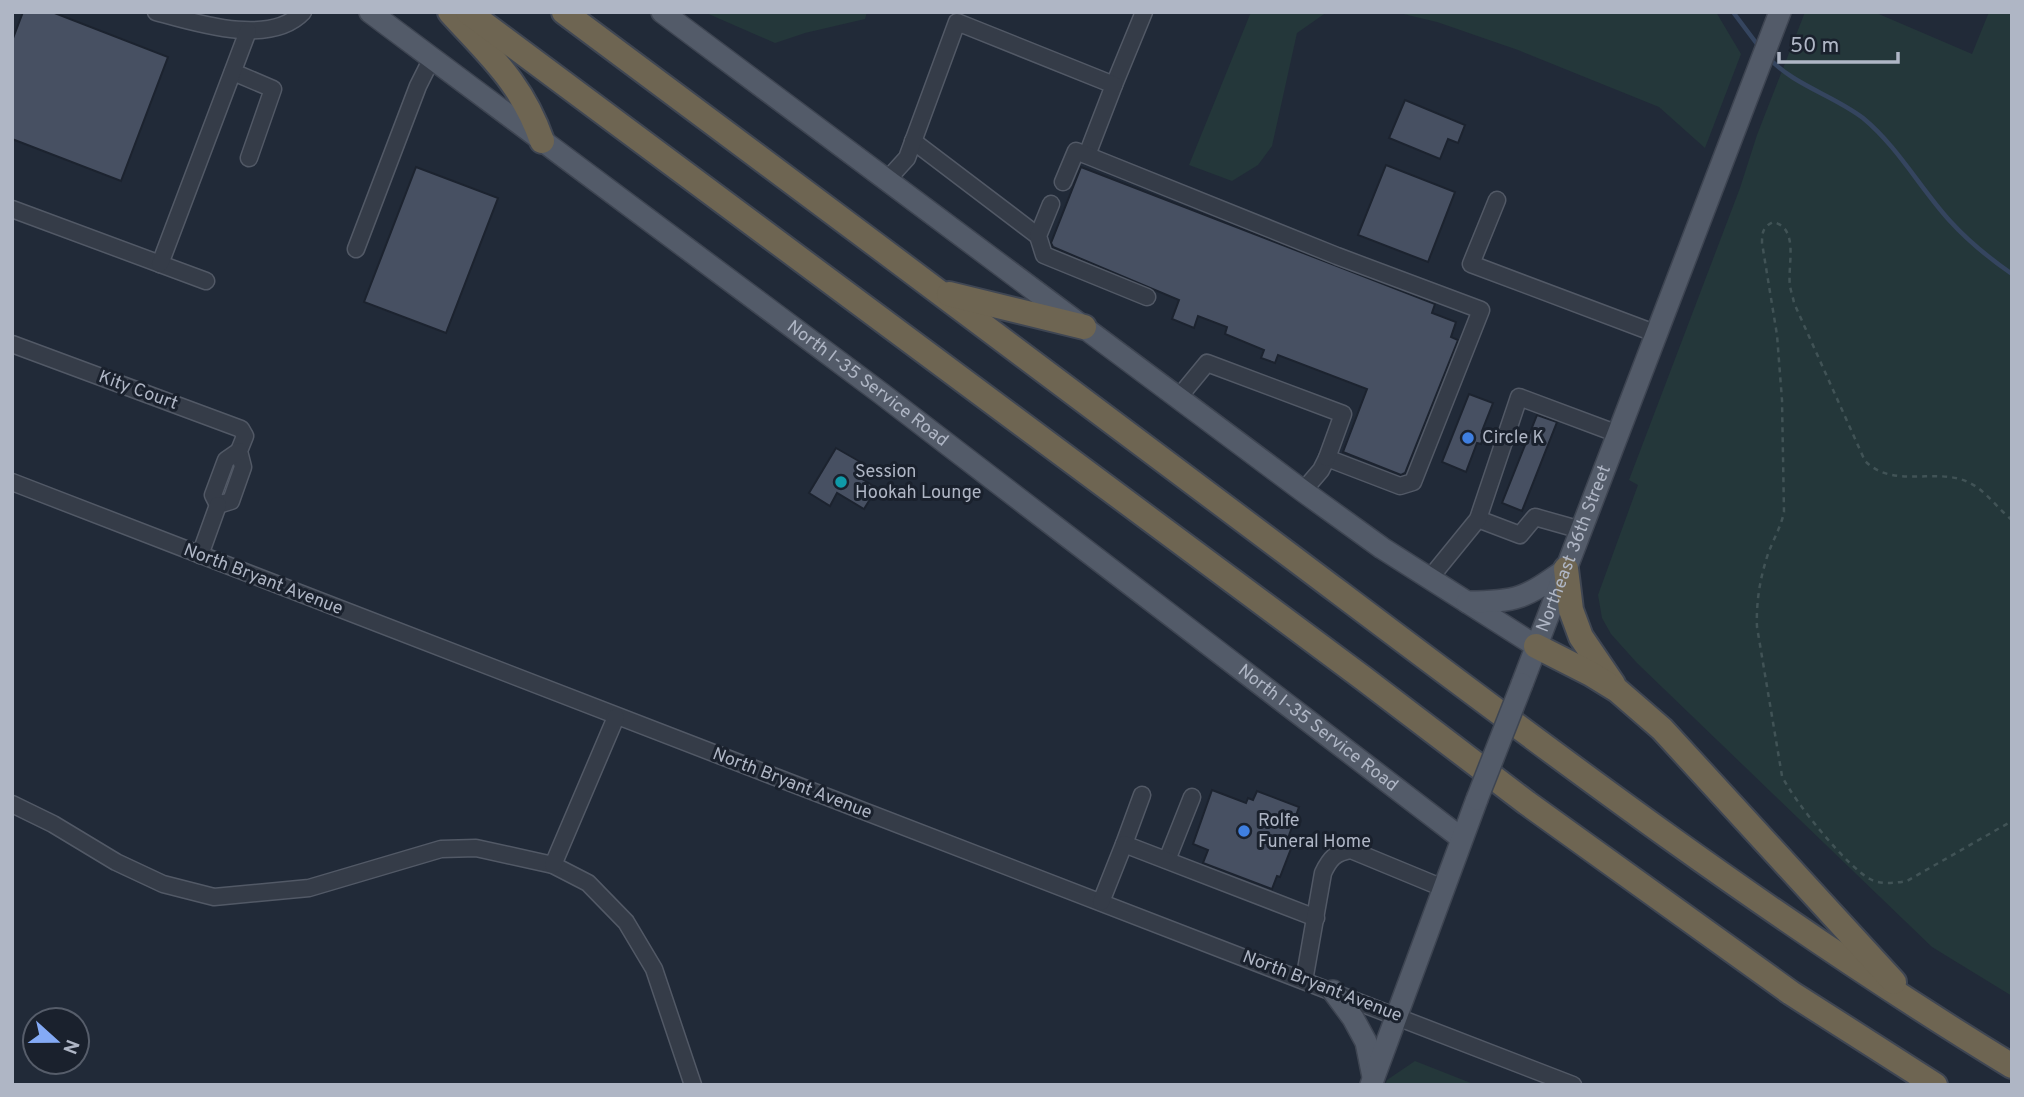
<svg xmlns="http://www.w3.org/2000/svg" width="2024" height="1097" viewBox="0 0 2024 1097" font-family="Overpass,sans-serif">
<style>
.green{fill:#24373a}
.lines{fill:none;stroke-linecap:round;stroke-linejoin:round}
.stream{stroke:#35455f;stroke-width:4.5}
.building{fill:#475062;stroke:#1c232f;stroke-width:2}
.minor-casing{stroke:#525966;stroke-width:19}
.major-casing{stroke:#3e4552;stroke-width:24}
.highway-casing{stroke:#3f4653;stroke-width:28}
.path{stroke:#415356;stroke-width:2.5;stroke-dasharray:5 5;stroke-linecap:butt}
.minor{stroke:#353c48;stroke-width:16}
.major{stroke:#535b69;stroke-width:21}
.highway{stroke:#6e6552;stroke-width:24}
.major-bridge-casing{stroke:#3e4552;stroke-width:24;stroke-linecap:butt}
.major-bridge{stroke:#535b69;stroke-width:21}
.shop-dot{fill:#3f7fe0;stroke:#1a212d;stroke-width:2.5}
.culture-dot{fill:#0f9aa8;stroke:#1a212d;stroke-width:2.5}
.labels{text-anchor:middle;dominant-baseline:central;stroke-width:6;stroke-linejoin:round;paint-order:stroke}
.street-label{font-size:18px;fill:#afb6c5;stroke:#1a212d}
.poi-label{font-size:18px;fill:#afb6c5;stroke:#1a212d;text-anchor:start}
</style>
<rect width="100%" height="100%" fill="#212a38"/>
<g class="green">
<path d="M704 12H867L865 19 805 33 775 43Z"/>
<path d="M1251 12H1327L1297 33 1272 146 1258 165 1232 181 1189 165Z"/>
<path d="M1395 12H1716L1741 54 1705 148 1659 107 1518 50 1437 22Z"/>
<path d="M1805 12H1874L1972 54 1989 12H2012V996L1932 947 1637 663 1611 634 1602 618 1598 595 1638 485 1629 480 1740 188 1757 135Z"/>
<path d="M1415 1061 1476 1085H1385L1387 1080Z"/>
</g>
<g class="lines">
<g class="stream">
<path d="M1733 12 1760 48"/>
<path d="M1768 57C1793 85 1833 95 1863 118 1898 147 1920 188 1950 221 1969 242 1989 258 2012 274"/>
</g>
</g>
<g class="building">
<path d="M23 12H52L168 57 121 181 12 139V41Z"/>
<path d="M1405 100 1465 125 1458 143 1448 139 1440 159 1389 138Z"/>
<path d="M1386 165 1455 192 1428 262 1358 235Z"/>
<path d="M416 167 498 198 446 333 364 302Z"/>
<path d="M1081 167 1435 304 1432 313 1456 322 1451 337 1458 340 1405 473 1401 475 1343 452 1367 389 1278 355 1275 363 1261 358 1264 350 1225 334 1227 327 1198 316 1194 328 1172 319 1179 300 1053 247 1051 243Z"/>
<path d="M1469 394 1493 403 1482 431 1486 432 1481 444 1477 443 1466 472 1442 462Z"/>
<path d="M1537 415 1557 422 1522 511 1502 503Z"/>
<path d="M836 448 864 464 857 476 877 488 864 509 837 493 830 506 809 493Z"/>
<path d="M1212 790 1246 803 1248 798 1253 800 1257 791 1299 807 1286 844 1292 846 1280 877 1277 876 1272 889 1203 863 1208 850 1193 844Z"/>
</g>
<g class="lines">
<defs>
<g id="minor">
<path d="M156 12C196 23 270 47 303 12"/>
<path d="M233 72 273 89 249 158"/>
<path d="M1114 85 1144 12"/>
<path d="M913 141 1038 236"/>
<path d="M887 180 907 158 957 22 1114 85 1087 155"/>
<path d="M1063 182 1076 151 1337 256 1481 310 1413 482 1400 486 1327 458 1321 470 1303 491"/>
<path d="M1497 200 1471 264 1657 334"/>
<path d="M1051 204 1038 236 1044 255 1147 297"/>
<path d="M12 209 206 281"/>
<path d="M356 249 418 86 432 58"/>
<path d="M160 264 248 31"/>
<path d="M12 344 241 429 245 436 239 451 243 467 231 501 218 505"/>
<path d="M1179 397 1207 363 1343 414 1327 458"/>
<path d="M12 482 1573 1085"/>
<path d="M218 505 213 495 226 460 239 451"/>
<path d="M1478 519 1520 535 1535 517 1581 530"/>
<path d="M200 555 218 505"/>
<path d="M1430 578 1478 519 1519 397 1618 434"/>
<path d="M12 804 53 824 116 862 163 884 214 897 309 888 441 849 476 848 553 865 588 883 626 922 654 969 693 1085"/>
<path d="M1124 844 1142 795"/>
<path d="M1167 860 1192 797"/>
<path d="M553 865 616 717"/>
<path d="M1101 902 1124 844 1316 918"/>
<path d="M1304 981 1323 873C1330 858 1335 853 1351 850L1443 888"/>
</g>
<g id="major">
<path id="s1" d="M370 12 882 394 1461 838"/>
<path d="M662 12 1303 491 1382 548 1536 646"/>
<path d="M1467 602C1518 602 1525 598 1566 569"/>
<path id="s2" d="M1522 684 1780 12"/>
<path d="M1333 991 1353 1018 1366 1042 1373 1077"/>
<path d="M1371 1085 1477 799"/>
</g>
<g id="highway">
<path d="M450 12C489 55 522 83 542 141"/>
<path d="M468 12 1363 678 1527 803 1791 993 1935 1085"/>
<path d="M564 12C807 193 1050 375 1292 557 1527 734 1761 913 2012 1066"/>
<path d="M949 294 1084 327"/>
<path d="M1566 569 1571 610 1581 637 1613 684"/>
<path d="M1536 646 1591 674 1617 690 1662 729 1894 982"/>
</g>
</defs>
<use href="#minor" class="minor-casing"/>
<use href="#major" class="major-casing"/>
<use href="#highway" class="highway-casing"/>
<path class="path" d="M2012 520C1998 509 1986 491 1970 483 1937 466 1894 490 1865 461L1794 303C1793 297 1791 292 1790 286 1787 266 1800 228 1773 222 1763 227 1762 232 1762 243L1777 335 1782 400 1784 512C1781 527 1773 540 1768 554 1760 578 1756 602 1757 627L1782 776C1793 800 1847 867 1870 879 1881 885 1895 883 1907 881L2012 821"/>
<use href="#minor" class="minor"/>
<use href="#major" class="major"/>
<use href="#highway" class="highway"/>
<defs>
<path id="major-bridge" d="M1477 799 1522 684"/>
</defs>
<use href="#major-bridge" class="major-bridge-casing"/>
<use href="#major-bridge" class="major-bridge"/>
</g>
<g class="shop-dot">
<circle cx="1468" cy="438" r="7"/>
<circle cx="1244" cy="831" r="7"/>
</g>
<circle class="culture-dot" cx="841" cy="482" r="7"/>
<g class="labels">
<g class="street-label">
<text stroke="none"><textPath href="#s1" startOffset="621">North I-35 Service Road</textPath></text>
<text transform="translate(138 391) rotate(20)">Kity Court</text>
<text stroke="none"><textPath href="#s2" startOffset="145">Northeast 36th Street</textPath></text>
<text transform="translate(263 580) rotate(21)">North Bryant Avenue</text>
<text stroke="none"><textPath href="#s1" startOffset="1188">North I-35 Service Road</textPath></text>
<text transform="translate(792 784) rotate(21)">North Bryant Avenue</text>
<text transform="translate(1322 987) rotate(21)">North Bryant Avenue</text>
</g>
<g class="poi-label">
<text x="1482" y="438">Circle K</text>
<text x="855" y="472">Session<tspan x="855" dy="21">Hookah Lounge</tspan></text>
<text x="1258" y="821">Rolfe<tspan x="1258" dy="21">Funeral Home</tspan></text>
</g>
</g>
<rect width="2024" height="1097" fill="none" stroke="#afb6c5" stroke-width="28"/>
<g transform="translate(56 1041) rotate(111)"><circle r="33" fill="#1a212d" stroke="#565d6a" stroke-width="2"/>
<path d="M0-5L12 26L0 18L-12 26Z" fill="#84aaf5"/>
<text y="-10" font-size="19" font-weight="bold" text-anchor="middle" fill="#afb6c5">N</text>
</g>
<path d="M1779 52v10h119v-10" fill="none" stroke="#afb6c5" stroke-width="3.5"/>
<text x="1790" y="52" font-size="21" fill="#afb6c5" stroke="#1a212d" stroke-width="5" paint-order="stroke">50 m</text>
</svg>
